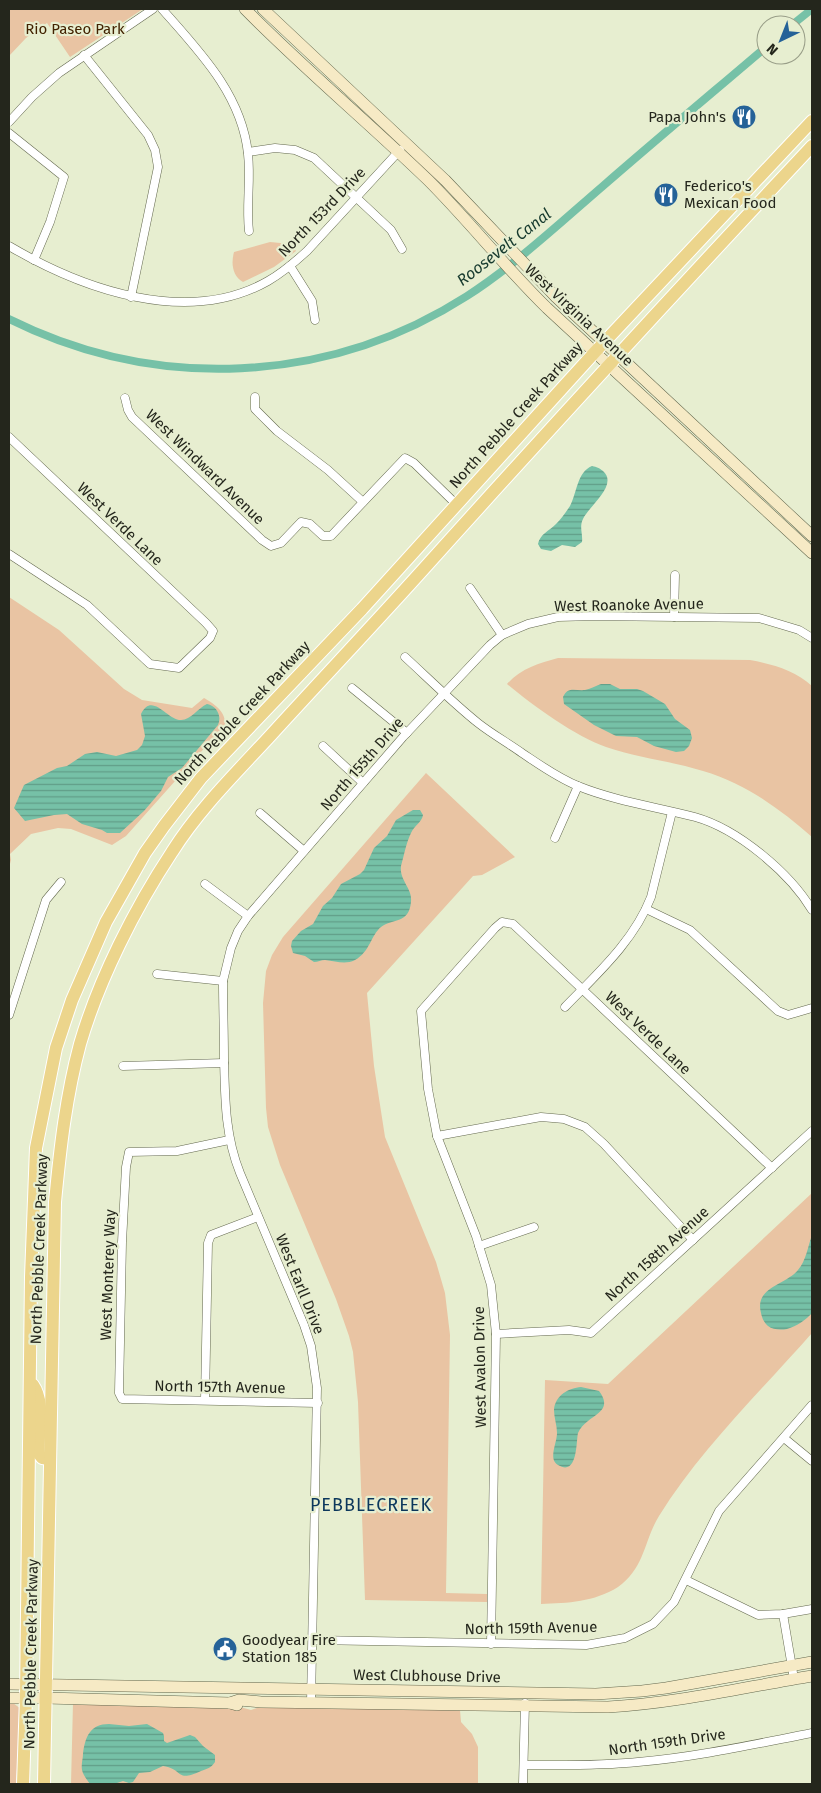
<svg xmlns="http://www.w3.org/2000/svg" width="821" height="1793" viewBox="0 0 821 1793" font-family="'Fira Sans',sans-serif">
<style>
.green{fill:#e9c4a3}
.water{fill:url(#water-rules)}
.lines{fill:none;stroke-linecap:round;stroke-linejoin:round}
.canal{stroke:#76c1a7;stroke-width:8}
.street-casing{stroke:#64694f;stroke-width:9}
.secondary-casing{stroke:#64694f;stroke-width:12}
.primary-casing{stroke:#fff;stroke-width:14}
.street{stroke:#fff;stroke-width:8}
.secondary{stroke:#f6eac5;stroke-width:11}
.primary{stroke:#ecd58c;stroke-width:12}
.labels{text-anchor:middle;dominant-baseline:central;stroke-width:4.5;stroke-linejoin:round;paint-order:stroke}
.park-label{font-size:15px;fill:#422200;stroke:#e7eed0}
.poi-label{font-size:15px;fill:#24261c;stroke:#e7eed0;text-anchor:start}
.street-label{font-size:15px;fill:#24261c;stroke:#e7eed0}
.water-label{font-size:16px;font-style:italic;fill:#163a2e;stroke:#e7eed0}
.quarter-label{font-size:18px;letter-spacing:1px;fill:#0c375c;stroke:#e7eed0}
</style>
<defs>
<pattern id="water-rules" width="6" height="5" patternUnits="userSpaceOnUse" patternTransform="scale(1.25)"><rect width="6" height="5" fill="#76c1a7"/><path d="M0 2.5h6" fill="none" stroke="#619d87"/></pattern>
</defs>
<rect width="100%" height="100%" fill="#e7eed0"/>
<g class="green">
<path d="M9 9H143L70 57 47 23 26 38 9 56Z"/>
<path d="M270 242 291 244 296 251 274 267 243 282C232 276 231 263 234 252Z"/>
<path d="M9 597 59 630 124 689 142 700 192 708 204 698C214 704 226 711 225 725L126 836 112 845 71 829 58 828 31 834 10 854 11 860 9 868Z"/>
<path d="M558 658 750 660C772 664 795 670 812 686V837C780 809 745 783 703 771 671 761 638 758 606 747 576 737 532 705 507 684 520 669 539 663 558 658Z"/>
<path d="M426 773 515 857 482 875 473 876 367 993 374 1066 385 1137 436 1262 445 1293 450 1335 446 1593 487 1594V1602L365 1600 358 1402 353 1352 349 1336 336 1299 280 1165 268 1127 266 1108 263 1003 266 971 272 955 283 937Z"/>
<path d="M812 1193V1333C761 1391 700 1450 659 1516 644 1540 645 1568 618 1587 594 1602 568 1603 541 1604L545 1380 608 1384Z"/>
<path d="M9 1703H13L21 1709 16 1784H9Z"/>
<path d="M73 1703 240 1707 251 1710 260 1707 460 1710 461 1722 472 1734 478 1747V1784H71Z"/>
</g>
<g class="water">
<path d="M592 466C597 467 599 468 603 471 619 485 588 507 583 519 579 527 583 534 582 542L575 547 562 545 551 551 541 549 538 544C540 534 549 531 556 524 561 519 566 512 570 506 577 493 577 472 592 466Z"/>
<path d="M601 684H610L620 689H637L643 691 665 704 675 719 690 730 692 738 689 746 684 751 676 752 654 746 637 737 616 736 594 725 564 704 563 697C568 686 575 691 585 690 590 689 595 686 601 684Z"/>
<path d="M207 704C217 706 222 716 218 725L182 768 168 777 161 791 144 811 120 833H107L102 830 82 824 67 814 54 815 25 821 14 808 24 785 57 768 67 766 85 754 97 752 116 756 137 750 142 745 145 736 141 714C152 691 167 720 181 720 191 720 198 708 207 704Z"/>
<path d="M413 810H420L423 815C422 822 414 826 411 833 406 843 404 856 401 866 399 880 413 889 411 902 409 924 393 918 381 927 371 935 370 952 355 960 345 965 336 961 325 960 321 960 318 962 314 962L305 956 293 953 291 946 292 941 301 931 313 924 323 906 332 898 341 884 360 874 364 870 374 848 387 836 396 820Z"/>
<path d="M812 1235V1313C806 1320 797 1326 787 1329 781 1330 773 1330 768 1326 764 1323 762 1318 761 1313 754 1287 786 1285 798 1270 806 1261 808 1246 812 1235Z"/>
<path d="M581 1387 599 1391C611 1407 600 1412 588 1421 584 1424 580 1428 578 1433 576 1441 578 1477 558 1465 548 1459 557 1443 557 1433 557 1425 554 1418 554 1410 555 1395 569 1388 581 1387Z"/>
<path d="M109 1724 129 1726 147 1724 163 1733 164 1736V1741L167 1743 190 1735 195 1737 203 1746 215 1755V1762C211 1768 207 1769 201 1771 175 1783 184 1769 163 1766L150 1772 139 1773 133 1782 129 1783 123 1781 114 1784H90C87 1780 83 1775 82 1770 81 1764 83 1759 83 1754 85 1737 90 1724 109 1724Z"/>
</g>
<g class="lines">
<g class="canal">
<path d="M792 25 812 9"/>
<path d="M9 319C156 392 328 385 467 296 515 265 560 223 603 186 657 139 712 93 766 47"/>
</g>
<defs>
<g id="street">
<path d="M162 9C200 52 242 95 248 154 251 180 246 206 249 231"/>
<path d="M84 55 148 135 155 150 158 167 131 297"/>
<path d="M9 122 32 97 59 73 153 9"/>
<path d="M9 133 64 177 50 222 34 260"/>
<path d="M248 152 275 148 295 150 314 158 391 230 402 249"/>
<path d="M9 246C82 289 187 327 268 281 282 273 295 262 307 251L400 150"/>
<path d="M290 266 312 301 315 320"/>
<path d="M255 397V409L277 431 328 470 363 502"/>
<path d="M125 398 128 410 132 417 262 540 271 546 281 543 301 522 310 524 323 536H331L405 458 414 463 457 505"/>
<path d="M9 437 206 623 213 631 210 638 179 668 150 664 87 605 9 554"/>
<path d="M470 588 502 635"/>
<path d="M674 617 675 575"/>
<path d="M405 657C429 679 453 703 478 723 492 734 508 743 522 753 540 765 558 778 578 786 615 801 657 807 695 817 738 829 790 873 812 910"/>
<path d="M352 688 407 733"/>
<path d="M323 746 363 783"/>
<path d="M260 813 304 851"/>
<path d="M555 838 578 786"/>
<path d="M205 884 248 916"/>
<path d="M646 909 690 930 778 1011 788 1015 812 1008"/>
<path d="M157 974 223 981"/>
<path d="M565 1007C597 974 634 941 651 897L672 812"/>
<path d="M9 1015 46 900 61 882"/>
<path d="M123 1066 224 1063"/>
<path d="M437 1136 541 1117 564 1119 585 1127 604 1144 693 1240"/>
<path d="M229 1140 177 1151 129 1152 126 1167 122 1242 119 1393 122 1399 318 1403"/>
<path d="M479 1246 534 1227"/>
<path d="M496 1334 569 1330 591 1333 812 1131"/>
<path d="M205 1400 208 1243 211 1235 258 1217"/>
<path d="M784 1438 812 1461"/>
<path d="M686 1580 758 1615 783 1614 812 1609"/>
<path d="M783 1614 794 1679"/>
<path d="M313 1640 586 1645 625 1638 653 1624 674 1602 719 1511 812 1405"/>
<path d="M491 1644 496 1334 491 1285 476 1236 437 1136 428 1089 421 1011 495 928 502 922 513 924 772 1168"/>
<path d="M311 1703 317 1388 311 1346 304 1325 240 1173C225 1136 225 1098 224 1058 224 1032 223 1007 223 981L231 948 238 931 248 916 403 737 490 645 502 635 528 624 558 617 594 616 759 618 799 630 812 638"/>
<path d="M524 1765C562 1765 600 1766 638 1762 697 1757 755 1744 812 1733"/>
<path d="M523 1784 525 1703"/>
</g>
<g id="secondary">
<path d="M245 9C303 68 368 122 428 180 469 221 505 267 547 308L812 553"/>
<path d="M263 9 445 180 556 297 812 536"/>
<path d="M9 1684 596 1694 642 1691 666 1688 812 1662"/>
<path d="M9 1698H46L230 1703 237 1705"/>
<path d="M230 1703 239 1700 261 1702 608 1707C677 1703 745 1687 812 1676"/>
</g>
<g id="primary">
<path d="M33 1385C46 1404 37 1432 39 1454L42 1458 50 1459"/>
<path d="M23 1784 26 1698 31 1277 36 1148 56 1048 72 1000 106 922 145 853 164 826 201 778 362 609 595 352 812 121"/>
<path d="M44 1784 55 1202C60 1149 66 1096 80 1044 99 979 135 908 172 852 199 809 236 773 271 735 323 678 377 621 429 563 555 423 683 284 812 146"/>
</g>
</defs>
<use href="#street" class="street-casing"/>
<use href="#secondary" class="secondary-casing"/>
<use href="#primary" class="primary-casing"/>
<use href="#street" class="street"/>
<use href="#secondary" class="secondary"/>
<use href="#primary" class="primary"/>
</g>
<defs>
<symbol id="restaurant-disc" viewBox="-11 -11 22 22"><circle r="9.5" fill="#256298" stroke="#e7eed0"/><path d="M-5-6h1v4h1v-4h1v4h1v-4h1v5L-1.5 .5V6h-2V.5L-5-1ZM5-6V6H3V1.5H1.5Q1.5-4 5-6Z" fill="#fff"/></symbol>
<symbol id="civic-disc" viewBox="-11 -11 22 22"><circle r="9.5" fill="#256298" stroke="#e7eed0"/><path d="M-.6-6.5H3V-4.5H.6V-3L4-1V1h2V6H-6V1h2V-1L-.6-3ZM-1.2 2.5V6h2.4V2.5Z" fill="#fff"/></symbol>
</defs>
<g fill-rule="evenodd">
<use href="#restaurant-disc" x="730" y="103" width="28" height="28"/>
<use href="#restaurant-disc" x="652" y="181" width="28" height="28"/>
<use href="#civic-disc" x="211" y="1635" width="28" height="28"/>
</g>
<g class="labels">
<g class="park-label">
<text x="75" y="29">Rio Paseo Park</text>
</g>
<g class="poi-label">
<text x="726" y="117" text-anchor="end">Papa John's</text>
<text x="684" y="186">Federico's<tspan x="684" dy="17">Mexican Food</tspan></text>
<text x="242" y="1640">Goodyear Fire<tspan x="242" dy="17">Station 185</tspan></text>
</g>
<g class="street-label">
<text transform="translate(322 212) rotate(-46)">North 153rd Drive</text>
<text transform="translate(579 315) rotate(43)">West Virginia Avenue</text>
<text transform="translate(516 415) rotate(-48)">North Pebble Creek Parkway</text>
<text transform="translate(205 467) rotate(44)">West Windward Avenue</text>
<text transform="translate(120 524) rotate(44)">West Verde Lane</text>
<text transform="translate(629 605) rotate(-1)">West Roanoke Avenue</text>
<text transform="translate(242 713) rotate(-47)">North Pebble Creek Parkway</text>
<text transform="translate(362 764) rotate(-49)">North 155th Drive</text>
<text transform="translate(648 1033) rotate(44)">West Verde Lane</text>
<text transform="translate(39 1249) rotate(-88)">North Pebble Creek Parkway</text>
<text transform="translate(657 1254) rotate(-42)">North 158th Avenue</text>
<text transform="translate(108 1275) rotate(-88)">West Monterey Way</text>
<text transform="translate(300 1284) rotate(68)">West Earll Drive</text>
<text transform="translate(480 1367) rotate(-91)">West Avalon Drive</text>
<text transform="translate(220 1387) rotate(1)">North 157th Avenue</text>
<text transform="translate(531 1628) rotate(-1)">North 159th Avenue</text>
<text transform="translate(31 1654) rotate(-89)">North Pebble Creek Parkway</text>
<text transform="translate(427 1676) rotate(1)">West Clubhouse Drive</text>
<text transform="translate(667 1742) rotate(-8)">North 159th Drive</text>
</g>
<g class="water-label">
<text transform="translate(504 247) rotate(-38)">Roosevelt Canal</text>
</g>
<g class="quarter-label">
<text x="371" y="1505">PEBBLECREEK</text>
</g>
</g>
<rect width="821" height="1793" fill="none" stroke="#24261c" stroke-width="20"/>
<g transform="translate(781 40) rotate(223)"><circle r="24" fill="#e7eed0" stroke="#999e88"/>
<path d="M0-4L9 19L0 12L-9 19Z" fill="#256298"/>
<text y="-8" font-size="14" font-weight="bold" text-anchor="middle" fill="#24261c">N</text>
</g>
</svg>
